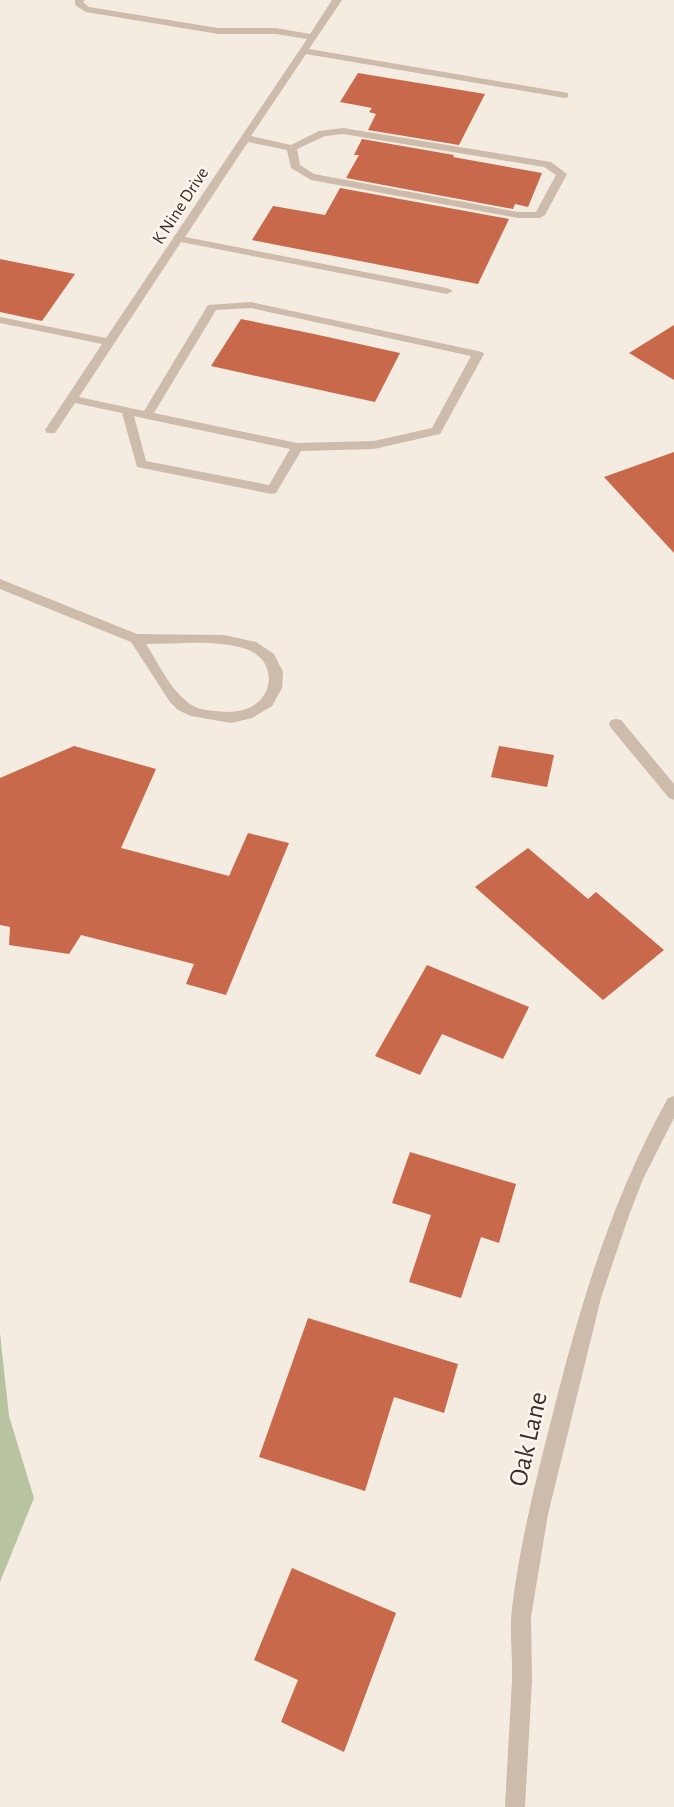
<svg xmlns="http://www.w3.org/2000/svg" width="674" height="1807" viewBox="0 0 674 1807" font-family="'Alegreya Sans',sans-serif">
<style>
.green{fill:#b8c4a0}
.building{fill:#c8694b}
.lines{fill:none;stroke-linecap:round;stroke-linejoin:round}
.minor{fill:#cdbbac;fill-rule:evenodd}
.labels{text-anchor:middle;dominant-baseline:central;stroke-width:5;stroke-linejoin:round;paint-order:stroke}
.far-street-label{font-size:18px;fill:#3b302b;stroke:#fbf5ee}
.near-street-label{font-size:27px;fill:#3b302b;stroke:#fbf5ee}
</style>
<rect width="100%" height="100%" fill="#f4ebe1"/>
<path class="green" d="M0 1333 9 1416 34 1498 0 1582Z"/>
<g class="building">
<path d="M358 73 485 94 459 145 368 130 376 114 369 112 372 108 340 102Z"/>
<path d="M362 139 454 155 453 157 542 173 528 207 515 204 513 209 346 178 359 155H354Z"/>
<path d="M340 188 509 219 478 284 252 240 273 206 325 215Z"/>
<path d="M0 259 75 274 42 321 0 312Z"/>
<path d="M241 319 314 334 400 353 375 402 211 366Z"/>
<path d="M674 325V380L629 353Z"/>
<path d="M674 452V553L604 477Z"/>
<path d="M74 746 156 769 121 848 229 876 248 833 289 843 226 995 186 984 194 964 81 935 69 954 9 945 10 927 0 925V778Z"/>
<path d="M499 746 554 755 547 787 491 777Z"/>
<path d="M528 848 588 899 596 892 664 950 603 1000 475 887Z"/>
<path d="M427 965 529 1007 503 1059 442 1034 420 1075 375 1056Z"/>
<path d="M410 1152 516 1184 499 1243 481 1237 461 1298 409 1282 431 1215 392 1203Z"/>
<path d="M308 1318 458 1364 444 1413 394 1397 365 1491 259 1457Z"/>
<path d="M292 1568 396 1613 344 1752 281 1722 298 1680 254 1660Z"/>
</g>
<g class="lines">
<g class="minor">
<path d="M75 0H85L83 2 89 7 218 28H276L310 34 332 0H342L309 49 568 93V97L565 98 306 54 251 136 291 145 319 131 343 128 551 162 567 174 545 215 540 218H518L311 180 291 168 287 150 248 142 185 237 447 288 453 291 447 294 181 242 79 397 144 411 208 305 251 302 482 352 484 354 440 434 374 449 301 451 276 493 272 494 137 467 122 413 75 403 55 433H47L45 430 102 344 0 323V317L106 338 307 39 276 34H218L86 12 75 5ZM343 134 544 167 556 175 536 212H518L314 174 300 165 297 149 325 136ZM251 308 471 356 432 428 374 441 297 443 154 413 216 310ZM134 416 147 419 290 449 269 485 146 461Z"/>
<path d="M0 579 137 634 224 635 256 642 274 654 283 672 282 688 272 706 252 718 231 723 191 716 178 710 170 702 131 642 0 589ZM146 644C178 644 215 639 246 649 277 660 276 698 246 709 235 713 225 712 214 711 204 710 193 708 185 700 168 686 158 662 146 644Z"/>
<path d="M616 719 621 720 674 784V800L669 798 611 728 609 724 611 720Z"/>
<path d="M674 1096V1118L643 1179 628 1218 601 1298 548 1514 531 1617 532 1680 525 1807H505C507 1765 510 1722 512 1680 513 1656 509 1632 512 1608 520 1543 536 1479 552 1417 580 1305 612 1198 668 1098Z"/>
</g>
</g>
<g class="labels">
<g class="far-street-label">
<text transform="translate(181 206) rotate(-57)">K Nine Drive</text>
</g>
<g class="near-street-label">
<text transform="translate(528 1439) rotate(-77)">Oak Lane</text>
</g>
</g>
</svg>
